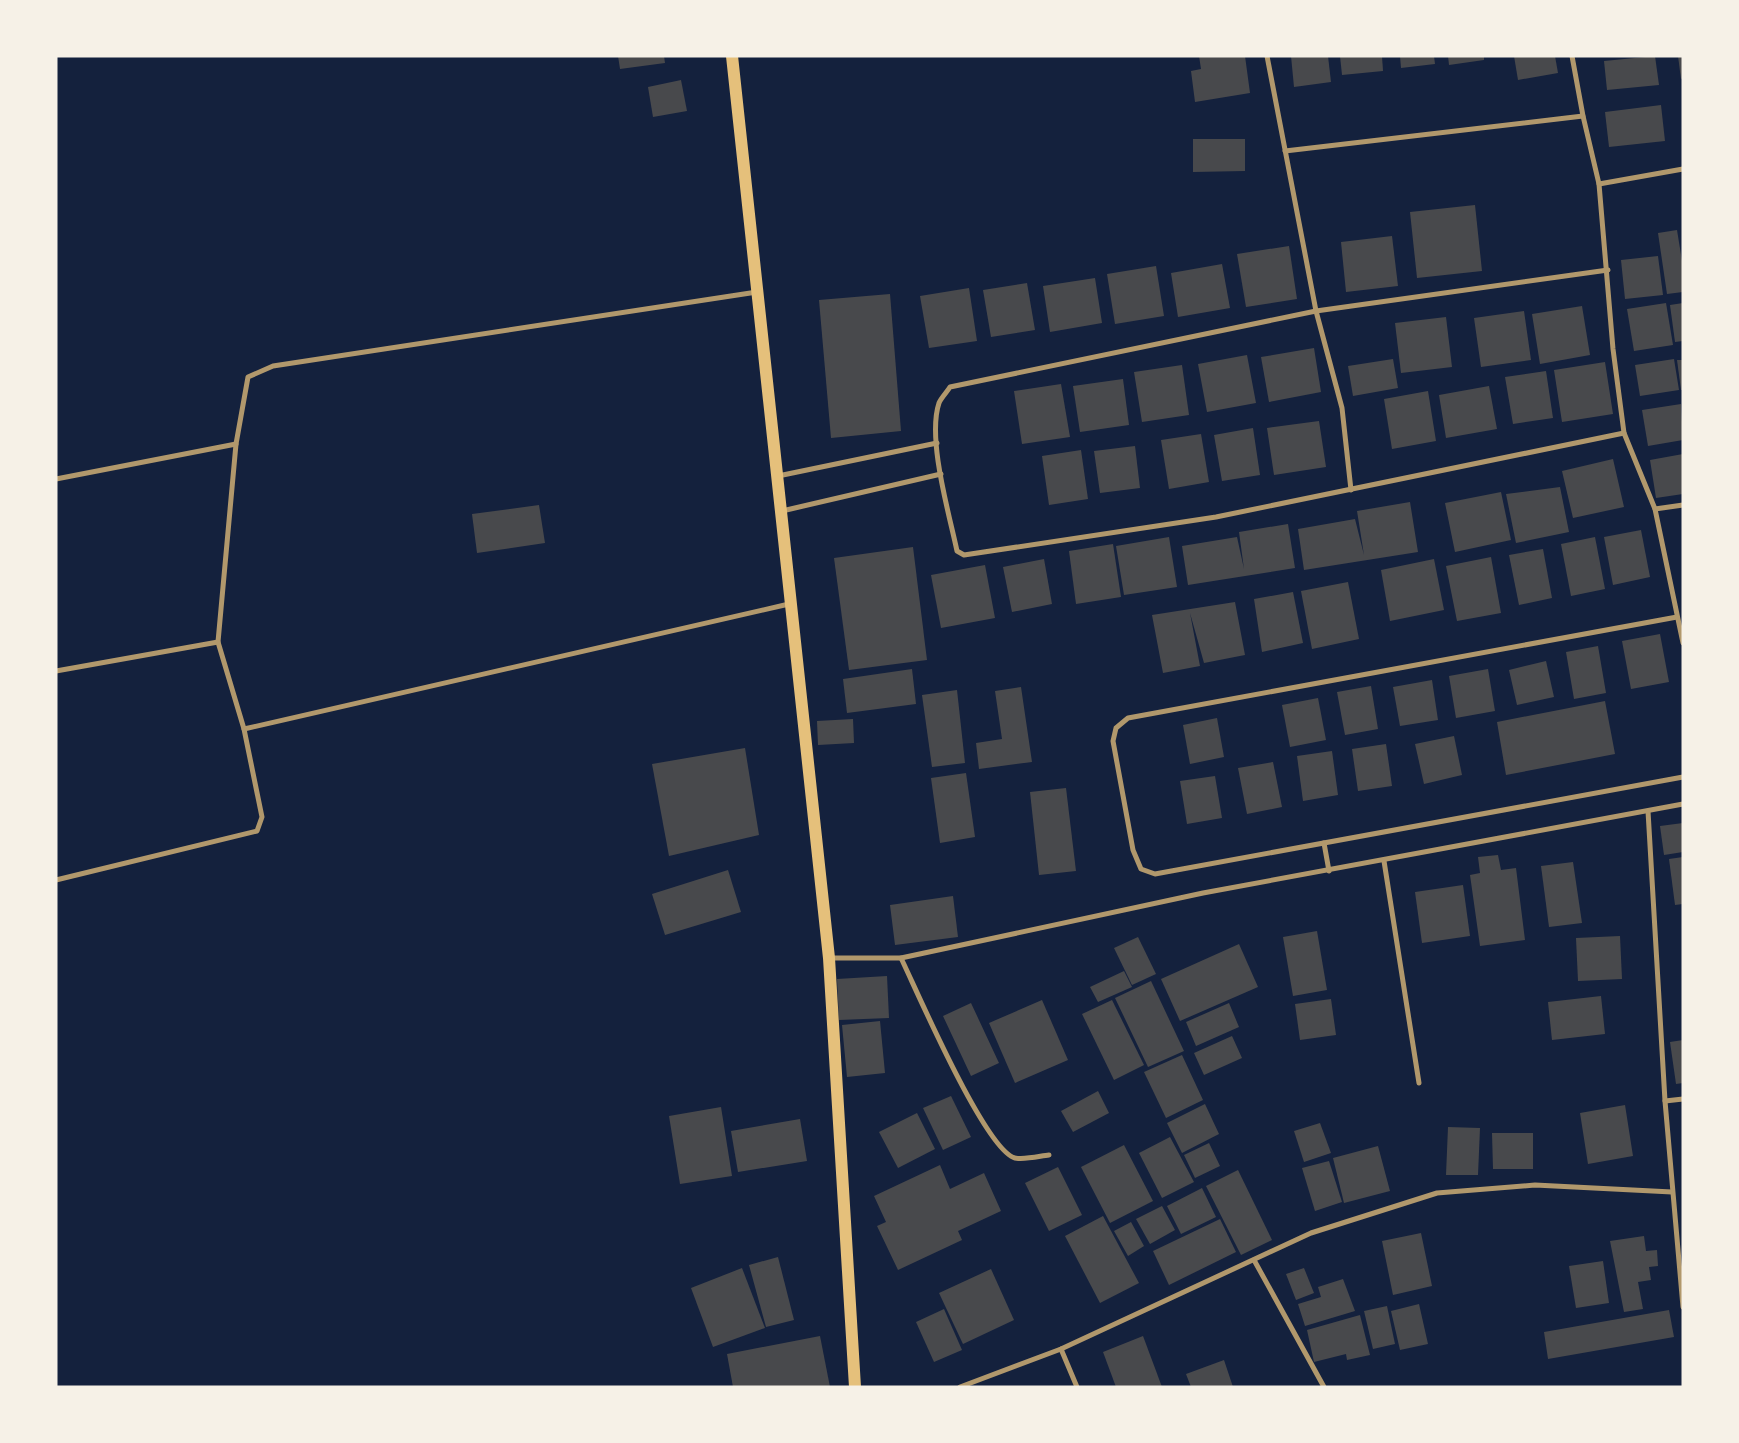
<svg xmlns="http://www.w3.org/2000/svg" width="1739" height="1443" viewBox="0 0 1739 1443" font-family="Quicksand,sans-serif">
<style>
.building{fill:#48494c}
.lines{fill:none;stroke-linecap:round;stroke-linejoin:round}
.minor{stroke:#b1986c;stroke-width:5}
.primary{stroke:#e5c07b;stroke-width:12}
</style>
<rect width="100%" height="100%" fill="#14213d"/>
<g class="building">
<path d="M618 56H664L665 63 620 69Z"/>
<path d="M1199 56H1245L1250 93 1195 102 1191 71 1201 69Z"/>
<path d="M1291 56H1328L1331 82 1294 87Z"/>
<path d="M1340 56H1382L1383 71 1342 75Z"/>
<path d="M1400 56H1434L1435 64 1401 68Z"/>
<path d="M1448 56H1484V60L1449 65Z"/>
<path d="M1514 56H1555L1558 73 1518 80Z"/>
<path d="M1655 56 1659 85 1607 90 1604 61Z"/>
<path d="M1678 56H1683V78L1681 79Z"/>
<path d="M681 80 687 111 653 117 648 87Z"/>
<path d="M1661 105 1665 141 1609 147 1605 112Z"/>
<path d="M1193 139H1245V171L1193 172Z"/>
<path d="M1475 205 1482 271 1417 278 1410 212Z"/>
<path d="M1677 230 1683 267V292L1667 294 1658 233Z"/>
<path d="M1392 236 1398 286 1346 292 1341 242Z"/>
<path d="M1289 246 1297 299 1246 307 1237 254Z"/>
<path d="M1658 256 1663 295 1625 299 1621 260Z"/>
<path d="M1222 264 1230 308 1178 317 1171 273Z"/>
<path d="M1156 266 1164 316 1115 324 1107 274Z"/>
<path d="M1095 278 1102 323 1050 332 1043 286Z"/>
<path d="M1027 283 1035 330 991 337 983 290Z"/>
<path d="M969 288 977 341 929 348 920 296Z"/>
<path d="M890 294 901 431 831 438 819 300Z"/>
<path d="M1666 303 1673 345 1634 351 1627 309Z"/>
<path d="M1683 303V341L1675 342 1670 305Z"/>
<path d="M1582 306 1590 355 1540 364 1532 314Z"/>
<path d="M1524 311 1531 360 1481 367 1474 318Z"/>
<path d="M1446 317 1452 367 1401 373 1395 323Z"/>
<path d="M1314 348 1321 392 1269 402 1261 357Z"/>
<path d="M1247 355 1256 403 1207 412 1198 364Z"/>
<path d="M1393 359 1398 388 1353 396 1348 366Z"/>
<path d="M1674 359 1679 390 1640 396 1635 365Z"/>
<path d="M1677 360H1683V390H1681Z"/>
<path d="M1605 362 1613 414 1562 422 1554 370Z"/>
<path d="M1182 365 1189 415 1142 422 1134 372Z"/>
<path d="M1546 371 1553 418 1513 424 1505 377Z"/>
<path d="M1123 379 1129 425 1080 432 1073 386Z"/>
<path d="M1061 384 1070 437 1022 444 1014 391Z"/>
<path d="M1489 386 1497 429 1446 438 1439 395Z"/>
<path d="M1428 391 1436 441 1392 449 1384 399Z"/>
<path d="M1681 404 1683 440 1648 446 1642 410Z"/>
<path d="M1319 421 1326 467 1274 475 1267 428Z"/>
<path d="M1253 428 1260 475 1222 481 1214 435Z"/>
<path d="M1201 434 1209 482 1169 489 1161 440Z"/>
<path d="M1135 446 1140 488 1100 493 1094 451Z"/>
<path d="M1081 450 1088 499 1049 505 1042 456Z"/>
<path d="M1683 454V494L1656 498 1650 460Z"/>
<path d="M1613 459 1624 507 1573 518 1562 471Z"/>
<path d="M1560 487 1569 532 1516 543 1506 494Z"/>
<path d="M1501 492 1511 540 1455 552 1445 503Z"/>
<path d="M1410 502 1418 552 1304 570 1298 529 1355 519 1364 555 1357 511Z"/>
<path d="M539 505 545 543 477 553 472 514Z"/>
<path d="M1288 524 1295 568 1188 585 1182 546 1237 537 1244 569 1239 532Z"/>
<path d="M1641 530 1650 577 1613 585 1604 537Z"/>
<path d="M1169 537 1177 587 1124 595 1116 546Z"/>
<path d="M1595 537 1605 589 1571 596 1561 544Z"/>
<path d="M1113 544 1121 597 1076 604 1069 551Z"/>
<path d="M913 547 927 660 849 670 834 558Z"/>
<path d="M1543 549 1552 598 1519 605 1509 555Z"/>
<path d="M1491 557 1501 613 1457 621 1446 566Z"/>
<path d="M1044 559 1052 604 1012 612 1003 567Z"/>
<path d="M1434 559 1444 610 1390 621 1381 570Z"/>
<path d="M985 565 995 618 941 628 931 575Z"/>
<path d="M1348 582 1359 639 1312 649 1301 591Z"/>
<path d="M1293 592 1303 643 1262 652 1254 599Z"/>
<path d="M1235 602 1245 655 1204 663 1190 613 1200 666 1163 673 1152 615Z"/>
<path d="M1660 634 1669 682 1631 689 1622 641Z"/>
<path d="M1598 646 1606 693 1574 699 1566 652Z"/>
<path d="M1546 661 1554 697 1517 705 1509 670Z"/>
<path d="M912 669 916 704 847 713 843 679Z"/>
<path d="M1488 669 1495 711 1456 718 1449 676Z"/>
<path d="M1432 680 1438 720 1400 726 1393 687Z"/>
<path d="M1371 686 1378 729 1345 735 1337 692Z"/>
<path d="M1021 687 1032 762 979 769 976 743 1002 739 995 691Z"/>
<path d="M957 690 965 763 932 767 922 695Z"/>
<path d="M1318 698 1326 740 1290 747 1282 705Z"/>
<path d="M1605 701 1615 754 1506 775 1497 722Z"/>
<path d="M1217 718 1224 757 1190 764 1183 725Z"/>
<path d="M853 719 854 743 818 745 817 721Z"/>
<path d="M1454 736 1462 775 1424 784 1415 744Z"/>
<path d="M1386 744 1392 786 1358 791 1352 749Z"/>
<path d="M745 748 759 835 669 856 652 764Z"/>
<path d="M1332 751 1338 795 1303 801 1297 756Z"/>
<path d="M1273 762 1282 807 1247 814 1238 768Z"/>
<path d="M966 773 975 837 940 843 931 778Z"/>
<path d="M1215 776 1222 818 1187 824 1180 781Z"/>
<path d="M1066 788 1076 871 1039 875 1030 792Z"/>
<path d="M1683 823V852L1664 855 1660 826Z"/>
<path d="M1498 855 1501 870 1516 868 1525 940 1480 946 1470 875 1480 873 1478 857Z"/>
<path d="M1683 857V904L1675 905 1669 859Z"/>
<path d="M1573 862 1582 923 1549 927 1541 866Z"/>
<path d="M728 870 741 912 665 935 652 894Z"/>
<path d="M1463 885 1470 936 1422 943 1415 892Z"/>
<path d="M953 896 958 937 895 945 890 905Z"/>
<path d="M1317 931 1327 990 1293 996 1283 937Z"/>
<path d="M1620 936 1622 979 1578 981 1576 938Z"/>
<path d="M1138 937 1156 974 1132 985 1114 948Z"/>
<path d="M1239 944 1258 987 1180 1021 1161 979Z"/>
<path d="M1124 971 1132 987 1098 1002 1090 987Z"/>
<path d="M887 976 889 1018 839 1020 837 979Z"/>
<path d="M1151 981 1184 1051 1148 1067 1115 998Z"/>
<path d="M1601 996 1605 1034 1552 1040 1548 1002Z"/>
<path d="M1331 999 1336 1035 1300 1040 1295 1004Z"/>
<path d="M1042 1000 1068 1060 1015 1083 989 1023Z"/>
<path d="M1112 1000 1144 1065 1114 1080 1082 1014Z"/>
<path d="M971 1003 999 1063 971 1076 943 1016Z"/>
<path d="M1229 1003 1239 1027 1196 1046 1186 1022Z"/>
<path d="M880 1021 885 1073 847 1077 842 1025Z"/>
<path d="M1232 1036 1242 1058 1204 1075 1194 1053Z"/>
<path d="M1683 1040V1083L1676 1084 1670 1042Z"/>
<path d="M1182 1055 1203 1100 1166 1118 1144 1072Z"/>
<path d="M1098 1091 1109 1113 1073 1132 1061 1111Z"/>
<path d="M951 1096 971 1137 943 1150 923 1108Z"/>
<path d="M1205 1104 1219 1134 1182 1153 1167 1123Z"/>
<path d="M1625 1105 1633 1156 1588 1164 1580 1113Z"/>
<path d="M721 1107 732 1176 680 1184 669 1116Z"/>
<path d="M917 1113 935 1149 898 1168 879 1132Z"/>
<path d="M800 1119 807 1161 738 1172 731 1131Z"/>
<path d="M1320 1123 1331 1153 1304 1162 1294 1131Z"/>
<path d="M1448 1127 1480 1128 1478 1175H1446Z"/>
<path d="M1492 1133H1533V1169H1493Z"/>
<path d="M1170 1137 1194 1182 1162 1198 1139 1153Z"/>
<path d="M1209 1143 1220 1166 1195 1178 1184 1155Z"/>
<path d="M1124 1145 1153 1201 1110 1223 1081 1167Z"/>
<path d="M1378 1146 1390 1191 1344 1203 1333 1158Z"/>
<path d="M1329 1161 1342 1202 1315 1211 1302 1168Z"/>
<path d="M940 1165 950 1189 984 1173 1001 1211 958 1231 962 1240 898 1270 877 1226 886 1222 874 1196Z"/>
<path d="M1058 1167 1082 1215 1049 1231 1025 1183Z"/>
<path d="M1238 1170 1272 1240 1241 1255 1206 1186Z"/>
<path d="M1202 1188 1216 1217 1181 1234 1167 1206Z"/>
<path d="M1162 1206 1175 1230 1150 1244 1136 1219Z"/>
<path d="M1103 1216 1139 1283 1100 1303 1065 1236Z"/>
<path d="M1220 1219 1236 1252 1169 1285 1153 1251Z"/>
<path d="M1131 1222 1144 1246 1128 1256 1114 1231Z"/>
<path d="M1421 1233 1432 1286 1393 1295 1382 1241Z"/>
<path d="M1644 1236 1646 1251 1657 1250 1658 1266 1649 1267 1651 1280 1638 1282 1643 1309 1624 1312 1610 1241Z"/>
<path d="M778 1257 794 1320 766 1327 749 1265Z"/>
<path d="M1603 1261 1609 1303 1576 1308 1569 1266Z"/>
<path d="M742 1268 765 1328 713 1347 691 1288Z"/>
<path d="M1304 1268 1314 1293 1296 1300 1286 1274Z"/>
<path d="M991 1269 1014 1320 963 1344 939 1293Z"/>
<path d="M1343 1279 1355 1311 1305 1326 1298 1304 1321 1297 1318 1287Z"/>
<path d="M1419 1304 1428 1344 1400 1350 1391 1311Z"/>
<path d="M1387 1306 1395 1344 1373 1349 1364 1311Z"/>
<path d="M944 1309 962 1350 934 1362 916 1322Z"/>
<path d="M1669 1310 1674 1337 1548 1359 1544 1332Z"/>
<path d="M1360 1315 1370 1355 1347 1360 1346 1354 1314 1362 1307 1330Z"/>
<path d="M820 1336 830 1387H733L727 1354Z"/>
<path d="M1143 1336 1162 1387H1116L1103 1352Z"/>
<path d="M1224 1360 1233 1387H1191L1186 1374Z"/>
</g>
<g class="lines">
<g class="minor">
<path d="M1267 56 1316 311 1342 408 1351 490"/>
<path d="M1572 56 1583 116 1599 184 1613 349 1624 433 1655 509 1683 643"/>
<path d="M1285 151 1583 116"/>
<path d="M1599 184 1683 169"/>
<path d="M1608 270 1316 311 950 387C947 392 941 398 939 403 927 439 949 513 957 551L964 555 1216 517 1624 433"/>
<path d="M757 292 273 366 248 377 236 444 218 642 244 729 789 604"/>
<path d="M778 476 937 443"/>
<path d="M56 479 236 444"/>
<path d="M1655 509 1683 505"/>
<path d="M782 511 941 474"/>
<path d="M1677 617 1128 718 1116 728 1113 741 1133 850 1141 869 1155 874 1683 777"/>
<path d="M56 671 218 642"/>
<path d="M1648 811 1665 1101 1683 1307"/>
<path d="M1324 843 1329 871"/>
<path d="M1384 861 1419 1083"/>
<path d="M56 880 257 831 262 817 244 729"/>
<path d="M829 958H901L1203 893 1683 804"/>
<path d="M901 958C917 991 985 1150 1015 1158 1025 1160 1040 1156 1049 1155"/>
<path d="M1665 1101 1683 1099"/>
<path d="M1254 1260 1324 1387"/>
<path d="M1061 1349 1077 1387"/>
<path d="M960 1387 1061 1349 1311 1233 1437 1193 1535 1185 1672 1192"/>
</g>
<path class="primary" d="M732 56 829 958 855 1387"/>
</g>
<rect width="1739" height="1443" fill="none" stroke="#f6f1e7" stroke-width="115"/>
</svg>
